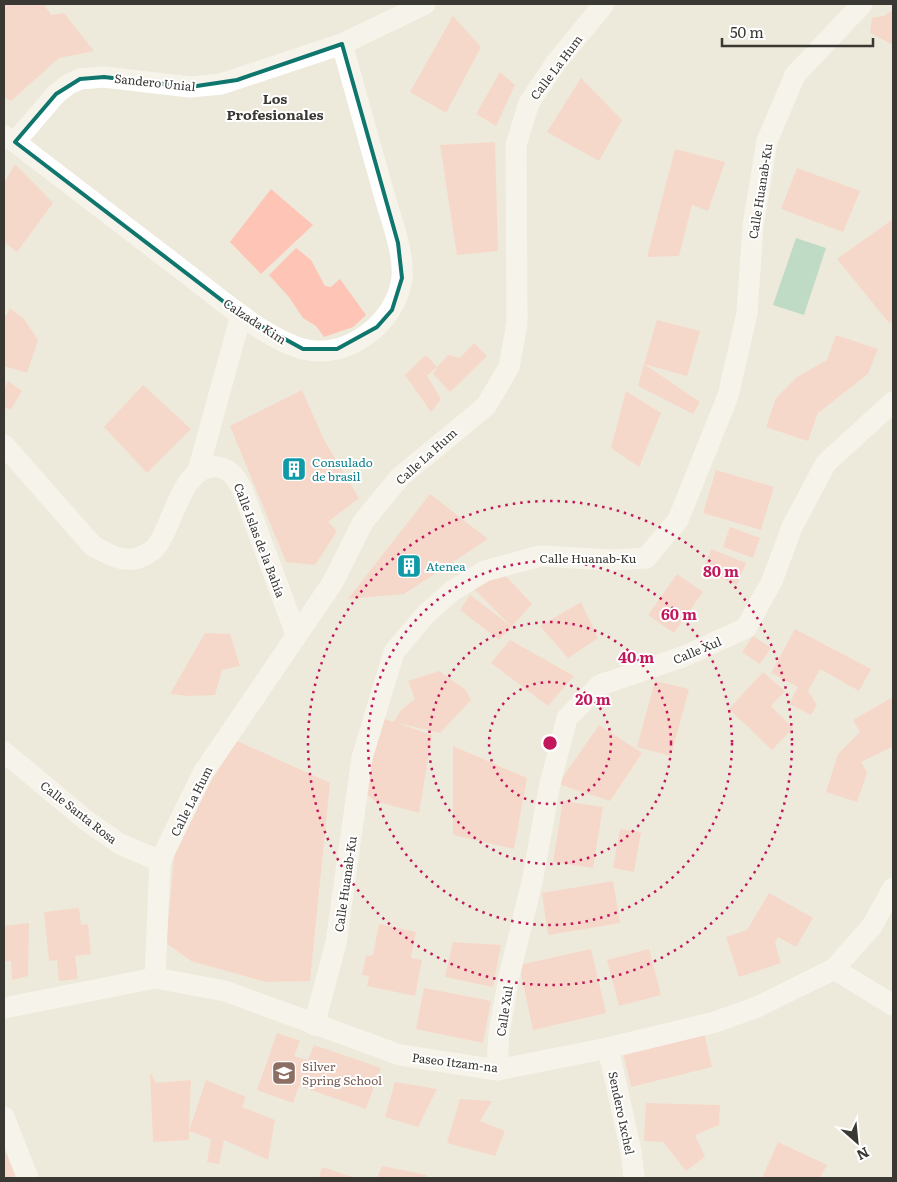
<svg xmlns="http://www.w3.org/2000/svg" width="897" height="1182" viewBox="0 0 897 1182" font-family="Literata,serif">
<style>
.grass{fill:#86caac}
.building{fill:#fec4b5}
.lines{fill:none;stroke-linecap:round;stroke-linejoin:round}
.street{stroke:#fff;stroke-width:21}
.marked{fill:none;stroke:#0f766e;stroke-width:4;stroke-linejoin:round}
.ring{fill:none;stroke:#c2185b;stroke-width:2.5;stroke-dasharray:2.5 5}
.labels{text-anchor:middle;dominant-baseline:central;stroke-width:4;stroke-linejoin:round;paint-order:stroke}
.street-label{font-size:12px;fill:#3a3833;stroke:#fff}
.culture-label{font-size:12px;fill:#0d838f;stroke:#fff;text-anchor:start}
.education-label{font-size:12px;fill:#785e54;stroke:#fff;text-anchor:start}
.neighbourhood-label{font-size:14px;font-weight:bold;fill:#3a3833;stroke:#fff}
.centre{fill:#c2185b;stroke:#fff;stroke-width:2.5}
.ring-label{font-size:15px;text-anchor:middle;font-weight:bold;fill:#c2185b;stroke:#fff;stroke-width:4;stroke-linejoin:round;paint-order:stroke}
</style>
<rect width="100%" height="100%" fill="#eeeadb"/>
<path class="grass" d="M796 238 826 248 804 315 773 305Z"/>
<g class="building">
<path d="M5 4H44L51 15 64 13 94 51 59 58 11 101 4 97Z"/>
<path d="M893 10V45L870 33 872 18 884 16Z"/>
<path d="M453 16 481 47 446 113 410 92Z"/>
<path d="M500 72 515 85 496 126 476 114Z"/>
<path d="M581 78 622 120 599 161 547 132Z"/>
<path d="M495 142 498 251 457 255 440 145Z"/>
<path d="M675 149 725 162 708 211 692 205 679 256 647 257Z"/>
<path d="M15 164 53 203 17 252 4 242V183Z"/>
<path d="M797 168 860 191 843 232 781 209Z"/>
<path d="M271 189 313 225 261 274 230 242Z"/>
<path d="M893 219V321L889 323 837 259Z"/>
<path d="M296 248 311 260 325 286 331 287 340 279 366 315 353 327 324 337 316 326 303 318 289 297 269 275Z"/>
<path d="M10 308 24 319 38 340 27 373 4 366V313L6 316Z"/>
<path d="M657 320 700 331 687 376 644 364Z"/>
<path d="M836 335 878 349 868 374 818 413 808 441 766 427 776 398 797 377 827 360Z"/>
<path d="M474 343 487 356 450 392 433 374 437 367 427 376 441 399 431 412 405 375 426 355 437 367 448 355 460 358Z"/>
<path d="M644 364 700 402 693 414 638 386Z"/>
<path d="M8 381 22 391 11 409 4 408V389Z"/>
<path d="M143 385 191 429 147 473 104 427Z"/>
<path d="M302 390 324 440 359 498 328 522 337 531 315 565 286 562 230 426Z"/>
<path d="M626 391 661 413 639 467 611 448Z"/>
<path d="M716 470 774 487 761 530 703 513Z"/>
<path d="M430 494 488 539 404 594 348 599Z"/>
<path d="M730 527 760 538 753 558 723 547Z"/>
<path d="M711 549 746 563 737 585 703 571Z"/>
<path d="M503 573 532 604 499 640 460 610 470 595 511 626 474 589Z"/>
<path d="M677 574 703 592 674 633 648 615Z"/>
<path d="M581 602 598 638 568 658 540 626Z"/>
<path d="M795 629 871 669 859 691 820 669 808 691 817 705 811 715 789 704 798 687 771 673Z"/>
<path d="M205 633 230 634 240 666 222 670 215 695 189 696 170 694Z"/>
<path d="M753 636 771 648 760 664 742 652Z"/>
<path d="M510 640 574 676 548 706 491 663Z"/>
<path d="M439 671 466 690 471 700 440 733 397 723 432 735 419 813 375 801 364 792 378 717 394 722 401 710 415 699 408 681Z"/>
<path d="M763 672 785 691 771 706 793 728 772 750 729 709Z"/>
<path d="M655 681 689 689 671 756 637 747Z"/>
<path d="M893 697V750L892 747 861 762 867 773 857 802 826 792 838 754 860 732 853 720Z"/>
<path d="M599 725 642 753 610 801 558 784Z"/>
<path d="M233 739 330 783 310 981 266 982 191 961 166 943 175 848Z"/>
<path d="M453 746 527 778 514 849 453 835Z"/>
<path d="M563 801 603 807 593 868 553 862Z"/>
<path d="M620 829 641 832 634 872 613 868Z"/>
<path d="M613 881 620 923 548 935 542 893Z"/>
<path d="M769 893 813 918 796 947 778 937 775 943 781 963 739 977 726 937 747 930Z"/>
<path d="M79 908 81 925 88 924 91 954 75 956 78 979 59 981 57 960 49 961 44 912Z"/>
<path d="M29 923 28 976 12 980 11 961 4 962V926Z"/>
<path d="M379 924 416 932 411 958 422 960 415 996 367 986 369 976 362 975 366 956 373 955Z"/>
<path d="M453 942 501 945 493 987 445 977Z"/>
<path d="M591 949 606 1013 533 1030 519 965Z"/>
<path d="M649 949 661 995 619 1006 607 960Z"/>
<path d="M424 988 491 1001 483 1043 416 1029Z"/>
<path d="M277 1033 300 1041 294 1056 308 1060 314 1045 381 1068 366 1109 299 1086 293 1103 257 1090Z"/>
<path d="M704 1033 712 1067 631 1087 623 1053Z"/>
<path d="M150 1072 156 1083 191 1080 189 1131 206 1080 246 1097 242 1107 275 1120 268 1160 224 1140 219 1164 207 1162 211 1139 189 1131V1140L153 1142Z"/>
<path d="M395 1082 437 1089 418 1127 385 1117Z"/>
<path d="M460 1099 492 1101 480 1121 505 1131 495 1156 447 1143Z"/>
<path d="M646 1103 720 1105 719 1125 695 1135 705 1157 686 1171 663 1142 644 1141Z"/>
<path d="M778 1142 827 1165 820 1178H762Z"/>
<path d="M6 1153 15 1176 8 1178H4V1154Z"/>
<path d="M382 1166 427 1175 426 1178H377Z"/>
<path d="M322 1167 356 1178H319Z"/>
</g>
<g class="lines">
<g class="street">
<path d="M4 136 15 142C72 186 129 229 186 273 219 298 264 338 303 349 347 361 397 322 402 278 404 250 391 220 384 194 370 144 356 94 342 44"/>
<path d="M15 142 56 94 69 84 80 79 104 77 190 87 221 84 342 44 425 4"/>
<path d="M4 445 93 546C107 554 126 565 143 556 147 554 153 551 156 547 173 527 182 461 218 467 231 469 236 478 242 489L296 634"/>
<path d="M198 471 241 315"/>
<path d="M4 752 87 821 120 844 160 861"/>
<path d="M834 969 893 1005"/>
<path d="M155 978 160 861 203 773 333 582 363 522 400 477 486 406 509 367 517 323 516 145 529 103 555 64 604 4"/>
<path d="M4 1008 155 978 225 991 400 1055 497 1070 608 1048 715 1022 757 1007 834 969 872 926 893 888"/>
<path d="M314 1025 336 943 362 758 394 652 425 615 452 591 485 571 540 556 613 560 646 558 678 520 728 396 747 313 753 226 767 141 795 75 862 4"/>
<path d="M608 1048 631 1151 634 1178"/>
<path d="M497 1070 499 1033 509 977 532 882 550 784 567 718 600 685 685 656 746 628 772 581 792 527 826 463 893 402"/>
<path d="M4 1117 28 1178"/>
</g>
</g>
<path d="M0 0H897V1182H0ZM342 44 398 243 402 278 392 310 377 327 337 349H303L241 315 15 142 56 94 80 79 104 77 190 87 237 80Z" fill="#eeeadb" fill-opacity=".55" fill-rule="evenodd"/>
<path class="marked" d="M342 44 398 243 402 278 392 310 377 327 337 349H303L241 315 15 142 56 94 80 79 104 77 190 87 237 80Z"/>
<g class="ring">
<circle cx="550" cy="743" r="61"/>
<circle cx="550" cy="743" r="121"/>
<circle cx="550" cy="743" r="182"/>
<circle cx="550" cy="743" r="242"/>
</g>
<defs>
<symbol id="building-square" viewBox="-11 -11 22 22"><rect x="-9" y="-9" width="18" height="18" rx="4" fill="#0f9aa8" stroke="#fff"/><path d="M-4-6H4V6H1V3H-1V6H-4ZM-2.5-4.3h1.7v1.8h-1.7ZM.8-4.3h1.7v1.8H.8ZM-2.5-1h1.7V.8h-1.7ZM.8-1h1.7V.8H.8Z" fill="#fff"/></symbol>
<symbol id="school-square" viewBox="-11 -11 22 22"><rect x="-9" y="-9" width="18" height="18" rx="4" fill="#8d6e63" stroke="#fff"/><path d="M0-5L7-2L0 1L-7-2ZM-4 1L0 2.5L4 1V4Q0 6-4 4Z" fill="#fff"/></symbol>
</defs>
<g fill-rule="evenodd">
<use href="#building-square" x="280" y="455" width="28" height="28"/>
<use href="#building-square" x="395" y="552" width="28" height="28"/>
<use href="#school-square" x="270" y="1059" width="28" height="28"/>
</g>
<g class="labels">
<g class="street-label">
<text transform="translate(556 67) rotate(-53)">Calle La Hum</text>
<text transform="translate(155 82) rotate(6)">Sandero Unial</text>
<text transform="translate(760 191) rotate(-81)">Calle Huanab-Ku</text>
<text transform="translate(255 321) rotate(33)">Calzada Kim</text>
<text transform="translate(426 456) rotate(-42)">Calle La Hum</text>
<text transform="translate(260 540) rotate(69)">Calle Islas de la Bahía</text>
<text x="588" y="558">Calle Huanab-Ku</text>
<text transform="translate(697 650) rotate(-23)">Calle Xul</text>
<text transform="translate(191 801) rotate(-63)">Calle La Hum</text>
<text transform="translate(79 812) rotate(38)">Calle Santa Rosa</text>
<text transform="translate(345 884) rotate(-82)">Calle Huanab-Ku</text>
<text transform="translate(504 1011) rotate(-81)">Calle Xul</text>
<text transform="translate(455 1062) rotate(7)">Paseo Itzam-na</text>
<text transform="translate(622 1113) rotate(78)">Sendero Ixchel</text>
</g>
<g class="culture-label">
<text x="312" y="462">Consulado<tspan x="312" dy="14">de brasil</tspan></text>
<text x="426" y="566">Atenea</text>
</g>
<g class="education-label">
<text x="302" y="1066">Silver<tspan x="302" dy="14">Spring School</tspan></text>
</g>
<g class="neighbourhood-label">
<text x="275" y="98">Los<tspan x="275" dy="16">Profesionales</tspan></text>
</g>
</g>
<circle cx="550" cy="743" r="8" class="centre"/>
<g class="ring-label">
<text x="721" y="577">80 m</text>
<text x="679" y="620">60 m</text>
<text x="636" y="663">40 m</text>
<text x="593" y="705">20 m</text>
</g>
<rect width="897" height="1182" fill="none" stroke="#3a3833" stroke-width="10"/>
<g transform="translate(857 1142) rotate(153)" stroke="#ffffff" stroke-width="4" paint-order="stroke">
<path d="M0-4L9 19L0 12L-9 19Z" fill="#3a3833"/>
<text y="-8" font-size="14" font-weight="bold" text-anchor="middle" fill="#3a3833">N</text>
</g>
<path d="M722 38v8h151v-8" fill="none" stroke="#3a3833" stroke-width="2.5"/>
<text x="730" y="38" font-size="15" fill="#3a3833" stroke="#ffffff" stroke-width="4" paint-order="stroke">50 m</text>
</svg>
